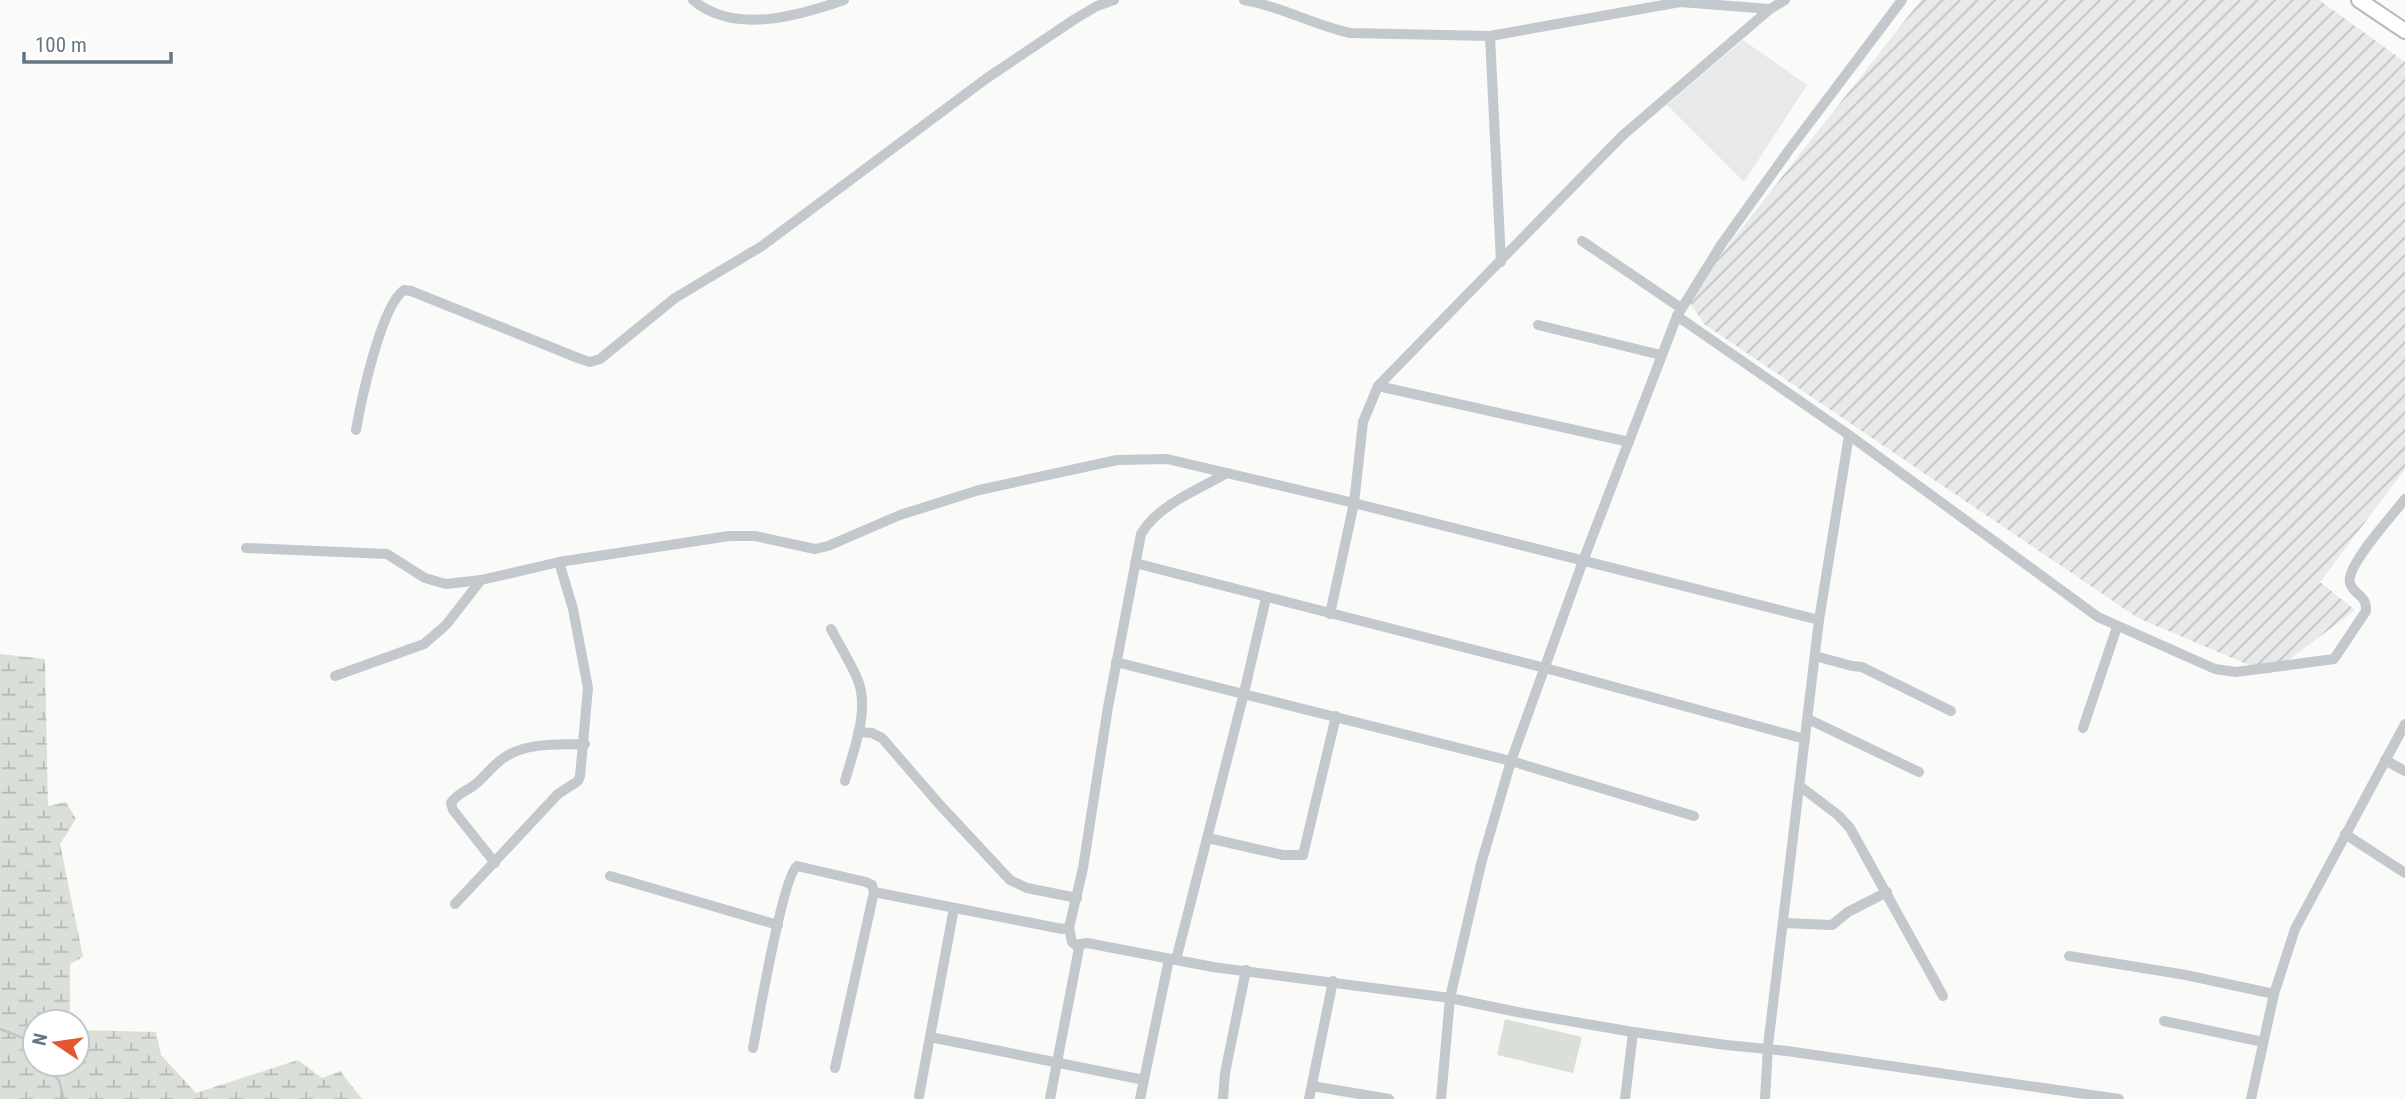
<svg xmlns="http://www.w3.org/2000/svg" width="2405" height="1099" viewBox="0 0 2405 1099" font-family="'Roboto Condensed',sans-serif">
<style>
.built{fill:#e8e9e9}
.industrial{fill:url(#industrial-furrows)}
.wetland{fill:url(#wetland-marsh)}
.pitch{fill:#dadfd7}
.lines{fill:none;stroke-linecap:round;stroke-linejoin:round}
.stream{stroke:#bbc7cb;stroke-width:2.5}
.secondary-casing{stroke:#b3babf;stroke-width:18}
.minor{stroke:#c3c8cc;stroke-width:10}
.secondary{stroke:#fff;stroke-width:14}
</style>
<defs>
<pattern id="industrial-furrows" width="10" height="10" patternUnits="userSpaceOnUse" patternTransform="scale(1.75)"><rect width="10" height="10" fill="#e8e9e9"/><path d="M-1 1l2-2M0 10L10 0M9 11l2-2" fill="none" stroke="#c0c1c2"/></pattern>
<pattern id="wetland-marsh" width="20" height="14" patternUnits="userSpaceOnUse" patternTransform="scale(1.75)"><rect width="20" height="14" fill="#dadfd7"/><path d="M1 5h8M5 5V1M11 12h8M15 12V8" fill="none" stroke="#b4b9b4"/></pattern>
</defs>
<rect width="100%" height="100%" fill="#fafaf8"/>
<path class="built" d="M1743 40 1807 85 1744 182 1667 105Z"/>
<path class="industrial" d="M1921 0H2319L2405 62V469L2320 582 2355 610 2270 674 2138 618 1704 324 1687 298Z"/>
<path class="wetland" d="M0 654 45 659 48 806 66 802 76 819 60 844 83 957 70 964V1022H35V1064H77V1030L156 1032 161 1055 196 1093 298 1060 322 1078 340 1071 362 1099H0Z"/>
<path class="pitch" d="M1505 1019 1582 1037 1573 1073 1497 1055Z"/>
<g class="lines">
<g class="stream">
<path d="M0 1029 23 1038 35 1050"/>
<path d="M47 1064 59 1081 64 1099"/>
</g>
<defs>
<path id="secondary" d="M2359 0 2405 31"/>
</defs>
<use href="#secondary" class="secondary-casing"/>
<g class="minor">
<path d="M693 0C734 35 798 16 844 0"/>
<path d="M1244 0C1281 6 1313 25 1350 33L1490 36 1680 2 1770 9"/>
<path d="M1490 36 1501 262"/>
<path d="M1582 241 1681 308"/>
<path d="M1677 316 1849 435 2098 617 2215 669 2236 672 2334 659 2366 611C2367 594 2354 596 2350 583 2345 566 2394 514 2405 499"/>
<path d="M1538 325 1661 355"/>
<path d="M1378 386 1629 442"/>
<path d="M356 430C361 401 381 306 404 290L411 291 578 358 590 362 600 359 675 298 762 246 987 78 1075 19 1097 6 1114 0"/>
<path d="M246 548 387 554 425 578 446 584 481 580 559 562 729 536H755L815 549 828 546 900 515 979 490 1117 460 1167 459 1354 503 1819 620"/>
<path d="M1135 563 1545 668 1805 739"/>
<path d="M1330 614 1354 503 1363 422 1378 386 1622 136 1770 9 1785 0"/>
<path d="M831 629C840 646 850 662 857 678 871 709 853 751 845 781"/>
<path d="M1815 656 1852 666 1862 667 1951 711"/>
<path d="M1116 662 1511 761 1694 816"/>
<path d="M335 676 424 644 446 625 481 580"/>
<path d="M1808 719 1919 772"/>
<path d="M2083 728 2117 627"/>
<path d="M858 732 872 733 882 738 940 805 1010 880 1027 888 1077 898"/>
<path d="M2385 760 2405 771"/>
<path d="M1801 787 1838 815 1850 828 1943 996"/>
<path d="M2345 834 2405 873"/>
<path d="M1208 838 1283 855H1303L1336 716"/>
<path d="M495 863 453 810 451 803C456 794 469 790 477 783 486 775 494 764 505 757 528 742 558 745 585 744"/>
<path d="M610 876 778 925"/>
<path d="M455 904 558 794 578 781 580 776 588 688 573 609 559 562"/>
<path d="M1783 923 1832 925 1848 912 1887 892"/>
<path d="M1079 948 1072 942 1069 928 1083 868 1108 707 1141 534C1159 504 1198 490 1227 473"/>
<path d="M2069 956 2186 975 2274 994"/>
<path d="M1176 960 1244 693 1266 598"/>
<path d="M2164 1021 2263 1042"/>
<path d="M930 1037 1144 1080"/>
<path d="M753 1048C758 1022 783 876 797 866L866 882 872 885 874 892 1062 929 1069 928"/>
<path d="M835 1068 874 892"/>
<path d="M1312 1086 1389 1099"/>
<path d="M919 1096 954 908"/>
<path d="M1050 1099 1079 948 1080 944 1087 943 1213 967 1450 998 1517 1012 1633 1032 1726 1045 1787 1051 2119 1099"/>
<path d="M1140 1099 1169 959"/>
<path d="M1223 1099 1225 1073 1246 970"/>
<path d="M1309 1099 1333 981"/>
<path d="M1441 1099 1450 998 1481 864 1511 761 1583 561 1677 316 1721 245 1789 150 1902 0"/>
<path d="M1625 1099 1633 1032"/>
<path d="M1765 1099 1768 1046 1819 620 1849 435"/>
<path d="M2251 1099 2274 994 2295 929 2405 724"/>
</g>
<use href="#secondary" class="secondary"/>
</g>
<g transform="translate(56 1043) rotate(283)"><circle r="33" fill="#ffffff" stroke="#c1c8cd" stroke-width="2"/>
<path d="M0-5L12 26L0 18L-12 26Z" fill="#e4572e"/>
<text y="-10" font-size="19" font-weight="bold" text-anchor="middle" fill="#657683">N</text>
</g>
<path d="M24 52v10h147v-10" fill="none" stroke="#657683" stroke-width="3.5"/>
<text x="35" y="52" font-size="21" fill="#657683" stroke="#ffffff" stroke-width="5" paint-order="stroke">100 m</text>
</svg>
